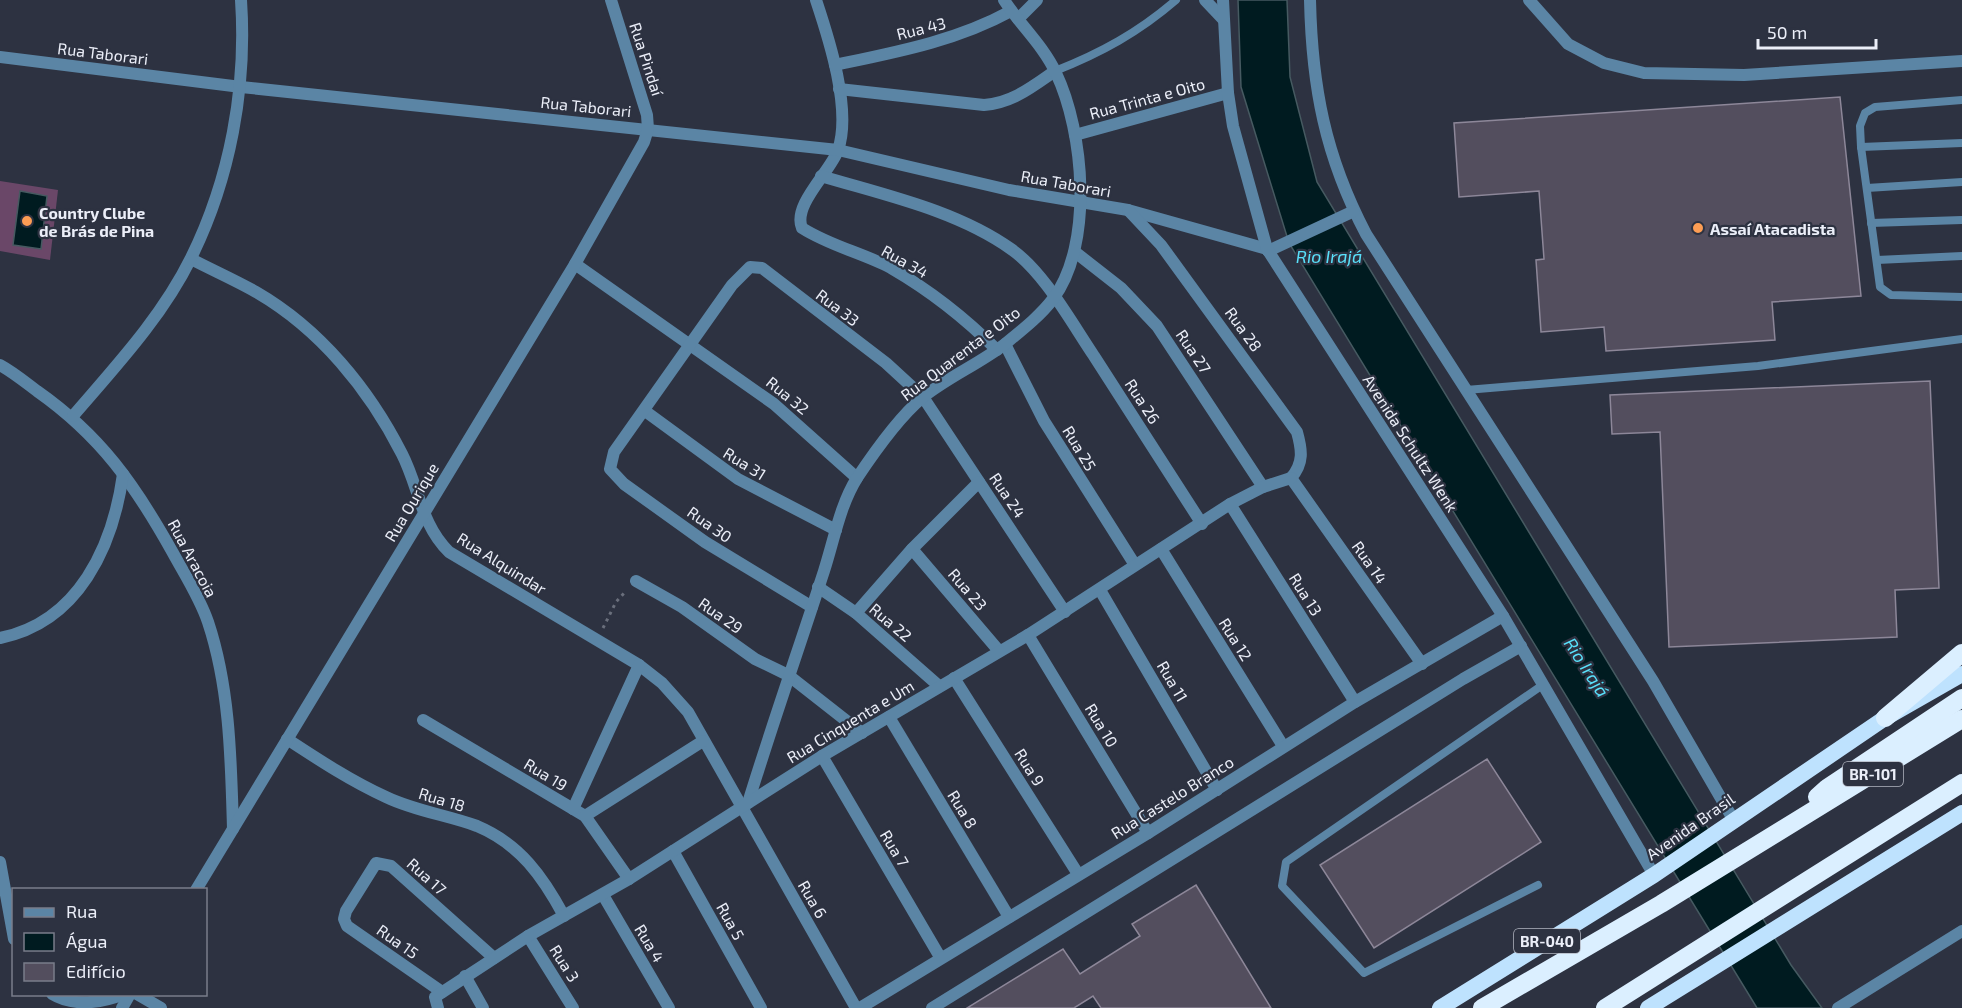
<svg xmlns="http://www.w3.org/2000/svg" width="1962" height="1008" viewBox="0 0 1962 1008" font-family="'Exo 2',sans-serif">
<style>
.green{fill:#6a4768}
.water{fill:#001b20;stroke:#465a61;stroke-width:1.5}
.building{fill:#534e5e;stroke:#8d8799;stroke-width:1.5}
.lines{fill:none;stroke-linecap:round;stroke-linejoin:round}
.path{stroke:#6a6f7c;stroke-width:3;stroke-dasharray:3 4.5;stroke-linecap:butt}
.service{stroke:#5b85a5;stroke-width:8}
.minor{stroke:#5b85a5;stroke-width:12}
.tertiary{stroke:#5b85a5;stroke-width:12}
.trunk{stroke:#bee2fe;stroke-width:16}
.motorway{stroke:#dbefff;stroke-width:18}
.poi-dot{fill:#fd9d54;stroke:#2d3241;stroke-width:2}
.labels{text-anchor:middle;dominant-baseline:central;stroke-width:4.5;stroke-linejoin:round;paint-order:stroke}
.shield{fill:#2d3241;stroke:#b2b6c1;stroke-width:1.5}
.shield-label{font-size:15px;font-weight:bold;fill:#ebeef8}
.street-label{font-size:16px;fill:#ebeef8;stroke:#2d3241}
.poi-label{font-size:16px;font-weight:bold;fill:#ebeef8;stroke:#2d3241;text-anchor:start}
.water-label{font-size:18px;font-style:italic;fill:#59e0fa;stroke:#2d3241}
</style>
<rect width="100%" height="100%" fill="#2d3241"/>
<path class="green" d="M0 181 58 190 50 260 0 251Z"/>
<g class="water">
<path d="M1238 0H1287L1290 77 1317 182 1791 965 1822 1008H1757L1289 243 1241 87Z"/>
<path d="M20 191 47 196 41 249 13 245Z"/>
</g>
<g class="building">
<path d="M1840 97 1861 296 1772 302 1775 340 1606 351 1604 327 1541 332 1536 260 1544 259 1539 191 1459 197 1454 123Z"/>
<path d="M1930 381 1939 588 1895 590 1897 637 1669 647 1660 432 1612 434 1610 395Z"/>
<path d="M1487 759 1541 842 1374 948 1320 865Z"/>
<path d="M1196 885 1271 1008H1101L1093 996 1074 1008H967L1063 949 1080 974 1140 936 1132 924Z"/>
</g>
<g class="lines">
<path class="path" d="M603 628 616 602 626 591"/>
<g class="service">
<path d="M1055 71C1101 53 1139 32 1176 0"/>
<path d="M1962 100 1875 107 1865 113 1860 126 1861 147 1880 287 1891 295 1962 297"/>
<path d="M1861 147 1962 143"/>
<path d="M1867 188 1962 182"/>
<path d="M1871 223 1962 220"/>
<path d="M1877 260 1962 256"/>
<path d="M1466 390 1758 366 1962 339"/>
<path d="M1538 885 1364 973 1282 886 1286 862 1544 684"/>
</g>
<g class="minor">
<path d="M816 0C829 39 852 110 838 150 831 171 792 205 802 228 830 246 863 253 891 268 929 290 966 319 997 350"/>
<path d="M1205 0 1223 19"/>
<path d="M1310 0C1312 87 1325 156 1366 234L1653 681 1733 819"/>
<path d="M1529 0 1568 44 1604 63 1644 73 1744 75 1962 61"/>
<path d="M1018 19 1037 0"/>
<path d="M0 57 241 87 838 150 1009 190 1128 210 1267 249"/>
<path d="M835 65C897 52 956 41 1011 11"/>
<path d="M839 89 984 105C1012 103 1032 87 1055 71"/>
<path d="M1075 135 1228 93"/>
<path d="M821 176C884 195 956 210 1011 249 1044 272 1071 322 1094 356 1130 412 1166 468 1202 524"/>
<path d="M1128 210 1161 245 1297 432C1302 450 1304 463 1291 478"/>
<path d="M1268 251 1354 211"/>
<path d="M1075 252 1121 288 1157 326 1263 487"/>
<path d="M191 259C212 270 235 280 256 292 320 329 369 389 402 454 419 487 421 525 449 552L639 665 662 683 688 712 856 1008"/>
<path d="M575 264 774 404 857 478"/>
<path d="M1005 344 1044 421 1135 565"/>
<path d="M0 365C13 372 25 382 37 391 101 436 135 485 173 553 185 575 200 598 208 622 230 688 231 760 233 829"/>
<path d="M645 411 738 479 836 530"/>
<path d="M73 416C115 367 162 317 191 258 230 179 247 88 241 0"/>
<path d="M1291 478 1422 664"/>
<path d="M1230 504 1355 702"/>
<path d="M912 549 999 651"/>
<path d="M1161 549 1283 746"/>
<path d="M636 581 682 607 755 659 788 675 862 733"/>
<path d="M818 587 856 613 939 686"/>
<path d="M1100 590 1217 790"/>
<path d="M812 607 705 542 624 484 610 469 614 452 732 285 750 267 762 268 886 363 923 397 1065 612"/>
<path d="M856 613 912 549 979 482"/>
<path d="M1028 635 1148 833"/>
<path d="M0 638C79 622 113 546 123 474"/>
<path d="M954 678 1078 874"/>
<path d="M889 717 1009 917"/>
<path d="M423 720 585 816 629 879"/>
<path d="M287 739C319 760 351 781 386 797 415 811 447 815 477 826 520 844 543 877 564 916"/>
<path d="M822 756 940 957"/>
<path d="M748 803C772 725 799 648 824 571 834 540 840 505 857 478 875 451 898 418 922 398 948 377 979 364 1005 344 1022 330 1040 316 1053 299 1094 244 1084 132 1056 73 1043 45 1020 25 1004 0"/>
<path d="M573 809 639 665"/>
<path d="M585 816 703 741"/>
<path d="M673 851 761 1008"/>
<path d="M0 862 14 939"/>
<path d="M603 895 669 1008"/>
<path d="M528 936 573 1008"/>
<path d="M465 976 483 1008"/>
<path d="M442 992 347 926 344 919 346 911 376 863 391 866 494 958"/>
<path d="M52 994C73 1007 102 1003 124 994"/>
<path d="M137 994 161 1008"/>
<path d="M438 1008 435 997 528 936 629 879 822 756 1028 635 1230 504 1263 487 1291 478"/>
<path d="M860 1008 1148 833 1355 702 1503 616"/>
<path d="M932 1008 1463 679 1521 646"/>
</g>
<g class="tertiary">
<path d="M1223 0 1228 93 1233 126 1267 249 1503 616 1654 875"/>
<path d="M196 890 575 264 644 142 648 129 647 115 611 0"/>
<path d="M122 1008 130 994"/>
<path d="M1838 1008 1962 931"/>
</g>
<g class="trunk">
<path d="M1440 1008 1654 875 1885 718 1962 674"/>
<path d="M1648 1008 1962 813"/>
</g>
<g class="motorway">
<path d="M1885 718 1962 653"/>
<path d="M1817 797 1827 788 1962 698"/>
<path d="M1482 1008 1661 904 1962 719"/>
<path d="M1605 1008 1962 783"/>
</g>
</g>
<g class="poi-dot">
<circle cx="27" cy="221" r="6"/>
<circle cx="1698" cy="228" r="6"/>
</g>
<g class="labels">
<g class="shield">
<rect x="1843" y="762" width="60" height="24" rx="4.5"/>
<rect x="1514" y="929" width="66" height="24" rx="4.5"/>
</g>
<g class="shield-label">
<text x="1873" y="774">BR-101</text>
<text x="1547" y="941">BR-040</text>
</g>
<g class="street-label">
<text transform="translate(921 28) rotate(-14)">Rua 43</text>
<text transform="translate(103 53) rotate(7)">Rua Taborari</text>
<text transform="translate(647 59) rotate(72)">Rua Pindaí</text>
<text transform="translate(1147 98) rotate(-15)">Rua Trinta e Oito</text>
<text transform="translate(586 106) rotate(6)">Rua Taborari</text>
<text transform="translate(1066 183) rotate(10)">Rua Taborari</text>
<text transform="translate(905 261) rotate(29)">Rua 34</text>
<text transform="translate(838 307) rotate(37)">Rua 33</text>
<text transform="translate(1244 329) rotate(54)">Rua 28</text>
<text transform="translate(1194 351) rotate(56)">Rua 27</text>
<text transform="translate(960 353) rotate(-37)">Rua Quarenta e Oito</text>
<text transform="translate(788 395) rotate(39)">Rua 32</text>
<text transform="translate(1143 401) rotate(57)">Rua 26</text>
<text transform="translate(1411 443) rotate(57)">Avenida Schultz Wenk</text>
<text transform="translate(1080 448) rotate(59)">Rua 25</text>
<text transform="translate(745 463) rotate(32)">Rua 31</text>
<text transform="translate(1008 495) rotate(56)">Rua 24</text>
<text transform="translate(411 502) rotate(-59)">Rua Ourique</text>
<text transform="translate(710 524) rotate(35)">Rua 30</text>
<text transform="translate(193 558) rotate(62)">Rua Aracoia</text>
<text transform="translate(1370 562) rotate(55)">Rua 14</text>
<text transform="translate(502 563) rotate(32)">Rua Alquindar</text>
<text transform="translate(968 589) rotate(49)">Rua 23</text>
<text transform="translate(1306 594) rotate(58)">Rua 13</text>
<text transform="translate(721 615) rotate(35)">Rua 29</text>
<text transform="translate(891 622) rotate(40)">Rua 22</text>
<text transform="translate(1236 639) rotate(58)">Rua 12</text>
<text transform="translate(1173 681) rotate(60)">Rua 11</text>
<text transform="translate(850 721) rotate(-31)">Rua Cinquenta e Um</text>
<text transform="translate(1102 725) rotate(59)">Rua 10</text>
<text transform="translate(1030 767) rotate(58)">Rua 9</text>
<text transform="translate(546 774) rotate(31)">Rua 19</text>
<text transform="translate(1172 797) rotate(-32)">Rua Castelo Branco</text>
<text transform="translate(442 799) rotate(17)">Rua 18</text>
<text transform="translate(963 809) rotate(59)">Rua 8</text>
<text transform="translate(1690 826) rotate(-35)">Avenida Brasil</text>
<text transform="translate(895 848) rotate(59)">Rua 7</text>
<text transform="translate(427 876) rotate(42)">Rua 17</text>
<text transform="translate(813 899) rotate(60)">Rua 6</text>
<text transform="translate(731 921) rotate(61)">Rua 5</text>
<text transform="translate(398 941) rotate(35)">Rua 15</text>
<text transform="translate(650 943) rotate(59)">Rua 4</text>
<text transform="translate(565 963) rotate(58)">Rua 3</text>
</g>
<g class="poi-label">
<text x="39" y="212">Country Clube<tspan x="39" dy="18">de Brás de Pina</tspan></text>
<text x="1710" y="228">Assaí Atacadista</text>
</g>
<g class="water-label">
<text x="1329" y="256">Rio Irajá</text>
<text transform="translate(1587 667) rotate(57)">Rio Irajá</text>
</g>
</g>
<rect x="12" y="888" width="195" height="108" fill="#2d3241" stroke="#797d8a" stroke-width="1.5"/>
<rect x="24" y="908" width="30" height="9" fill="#5b85a5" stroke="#797d8a" stroke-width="1.5"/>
<text x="66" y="918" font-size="18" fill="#ebeef8">Rua</text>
<rect x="24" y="933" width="30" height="18" fill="#001b20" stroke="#797d8a" stroke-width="1.5"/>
<text x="66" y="948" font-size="18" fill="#ebeef8">Água</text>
<rect x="24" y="963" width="30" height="18" fill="#534e5e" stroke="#797d8a" stroke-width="1.5"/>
<text x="66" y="978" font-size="18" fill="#ebeef8">Edifício</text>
<path d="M1758 39v9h118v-9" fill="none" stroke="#ebeef8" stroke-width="3"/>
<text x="1767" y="39" font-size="18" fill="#ebeef8" stroke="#2d3241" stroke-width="4.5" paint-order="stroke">50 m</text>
</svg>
